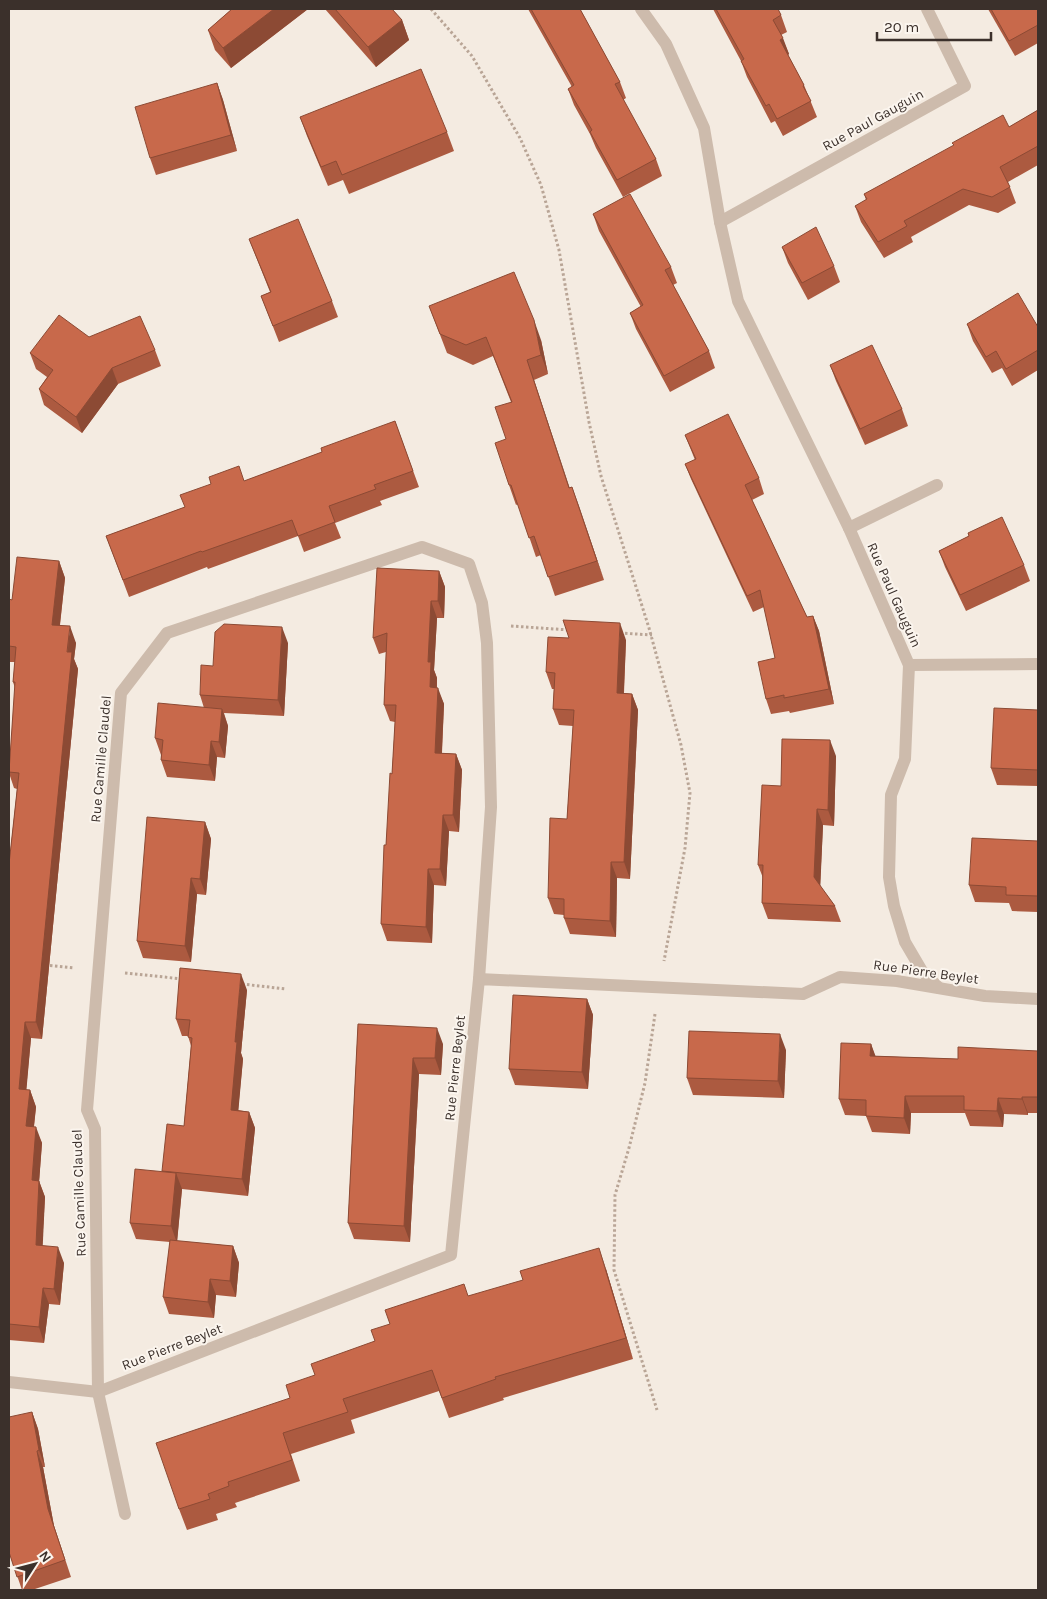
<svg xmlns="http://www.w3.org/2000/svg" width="1047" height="1599" viewBox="0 0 1047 1599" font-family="Karla,sans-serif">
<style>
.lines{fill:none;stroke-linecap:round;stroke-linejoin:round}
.path{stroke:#b9a596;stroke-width:3;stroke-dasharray:2.5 2.5;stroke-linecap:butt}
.minor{stroke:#cdbbac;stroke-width:12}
.wall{fill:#ac5a40}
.shaded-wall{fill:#8c4a34}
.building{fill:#c8694b;stroke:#8c4a34}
.labels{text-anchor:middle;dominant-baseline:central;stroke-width:4;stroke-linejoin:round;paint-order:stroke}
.street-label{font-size:14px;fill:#3b302b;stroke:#fbf5ee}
</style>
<rect width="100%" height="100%" fill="#f4ebe1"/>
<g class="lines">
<g class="path">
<path d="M431 9 472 56 520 138 541 185 559 250 589 422 601 476 649 628 681 745 690 793 685 848 664 961"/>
<path d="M511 626 569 630"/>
<path d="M620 633 652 635"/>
<path d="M45 965 74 968"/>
<path d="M125 973 183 979"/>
<path d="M242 984 286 989"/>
<path d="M655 1014 645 1083 629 1148 615 1195 614 1270 657 1410"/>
</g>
<g class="minor">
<path d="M641 9 666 44 704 128 720 222 738 301 849 528 909 665 905 759 891 795 889 877 894 906 905 942 922 971 939 988"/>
<path d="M720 222 965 86 927 9"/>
<path d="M849 528 937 485"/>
<path d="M909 665 1038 664"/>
<path d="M9 1382 98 1392 451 1255 479 979 803 994 840 977 897 981 985 996 1038 999"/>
<path d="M125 1514 98 1392 95 1129 87 1110 121 693 167 633 422 547 469 564 482 603 487 643 491 807 479 979"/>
</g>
</g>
<g class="wall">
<path d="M232 9H308L231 68 215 50 208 30Z"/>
<path d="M325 9H392L402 20 409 40 376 67Z"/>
<path d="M528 9H580L620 82 626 98 623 100 656 159 662 176 623 197 596 148 590 134 574 105 568 89 572 87Z"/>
<path d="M713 9H778L781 15 787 32 781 35 789 54 788 55 804 85 817 117 783 136 775 121 771 123 747 77 741 61Z"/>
<path d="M988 9H1038V43L1015 56Z"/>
<path d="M217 83 223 100 237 151 156 175 150 158Z"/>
<path d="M1038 110V165L1008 182 1016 203 998 213 969 205 911 237 913 242 884 258 861 222 855 206 866 200 864 194 1009 127Z"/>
<path d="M300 117 447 132 454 151 349 194 343 180 328 186 307 136Z"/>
<path d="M593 214 671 267 677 283 673 285 709 351 715 368 670 392 636 329 630 313 641 307 599 231Z"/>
<path d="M249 239 332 301 338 317 279 342 261 296 270 292Z"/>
<path d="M782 247 834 266 840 282 808 300 788 263Z"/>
<path d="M429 306 541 340 548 374 534 380 569 488 572 487 604 580 555 596 541 555 536 557 518 504 516 505 509 485 506 439 511 402 493 356 473 365 447 353Z"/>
<path d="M967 324 1038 327V370L1012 386 1002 368 992 373 973 341Z"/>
<path d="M89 337 155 350 161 366 118 384 82 433 44 405 39 389 47 377 36 369 30 353Z"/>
<path d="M830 365 902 409 908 426 865 445 836 381Z"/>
<path d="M395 421 419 487 380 501 382 505 335 523 341 538 304 552 298 536 208 569 207 567 129 597 106 536 185 507 245 481 322 452Z"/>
<path d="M685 435 759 478 764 494 752 500 807 617 813 616 819 631 834 704 790 713 789 711 771 714 766 699 775 658 764 607 753 612 691 479 685 464 695 460Z"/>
<path d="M968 533 1024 565 1030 581 966 611 945 567 939 551 969 536Z"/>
<path d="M59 561 65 578 60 625 76 643 74 659 78 669 42 1039 31 1038 26 1090H30L36 1107 34 1127 42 1143 39 1181 45 1197 42 1246 64 1263 60 1305 49 1304 44 1343 9 1340V864L17 789 14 788 9 773 15 688 13 682 15 662H9V599L12 600Z"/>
<path d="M439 571 445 587 444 618H437L434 670 437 678V688L444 704 442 753 456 754 462 770 459 832 449 831 446 886 434 885 432 943 387 941 381 924 386 845 392 774 395 722 390 721 384 705 386 652 379 654 373 638Z"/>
<path d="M569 638 626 640 624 693 632 694 638 710 630 879 617 878 616 937 570 934 564 918V915L554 914 548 898 567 819 573 726 559 725 553 709 554 689H552L546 672Z"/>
<path d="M288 643 284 716 224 713 228 726 225 758 217 757 215 781 167 777 161 760V755L155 738 204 708 200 695 213 666Z"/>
<path d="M1038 710V786L997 785 991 768Z"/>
<path d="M836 756 834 826 823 825 820 886 835 906 841 922 768 919 762 903 763 878 758 865 781 786Z"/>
<path d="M205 822 211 839 206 895 197 894 191 962 143 958 137 941Z"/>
<path d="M1038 841V912L1012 911 1009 903 975 902 969 885Z"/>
<path d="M247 990 241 1053 243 1059 238 1110 249 1112 255 1128 248 1196 182 1189 177 1241 233 1246 239 1263 236 1297 216 1295 214 1318 169 1314 163 1297 170 1242 136 1239 130 1223 162 1172 184 1126 191 1046 188 1036H182L176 1019Z"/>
<path d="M587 999 593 1015 588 1089 515 1085 509 1069Z"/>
<path d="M358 1024 443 1044 441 1075 419 1074 410 1242 354 1239 348 1223Z"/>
<path d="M871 1044 875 1056 958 1059 1038 1051V1113H1028V1115L1004 1114 1003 1127 970 1126 965 1113H911L910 1134 872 1132 866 1116 845 1115 839 1099Z"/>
<path d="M786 1050 784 1098 693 1095 687 1078Z"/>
<path d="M606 1269 633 1359 503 1398 504 1400 449 1418 439 1391 351 1420 355 1433 291 1454 300 1481 235 1503 237 1507 216 1514 218 1520 187 1530 179 1509 290 1398 315 1375 375 1341 468 1296Z"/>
<path d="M32 1412 38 1429 45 1467H43L54 1526 71 1577 32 1590H22L9 1552Z"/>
</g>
<g class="shaded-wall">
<path d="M274 9H308L231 68 223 48Z"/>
<path d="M402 20 409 40 376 67 368 47Z"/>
<path d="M783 38 789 54 786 56 780 40Z"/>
<path d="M217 83 223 100 237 151 231 135Z"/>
<path d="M534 320 541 340 548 374 541 355Z"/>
<path d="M527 360 534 380 576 507 569 488Z"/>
<path d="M112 368 118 384 82 433 76 417Z"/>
<path d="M572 487 579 506 604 580 597 561Z"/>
<path d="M59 561 65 578 58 641 52 625Z"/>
<path d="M439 571 445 587 444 618 438 601Z"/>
<path d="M431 601 437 618 434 670 437 678 436 704 430 687 428 662Z"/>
<path d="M813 616 819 631 834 704 829 689Z"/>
<path d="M620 623 626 640 623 709 617 693Z"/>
<path d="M70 626 76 643 74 659 78 669 42 1039 36 1022Z"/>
<path d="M282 627 288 643 284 716 278 700Z"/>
<path d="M438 688 444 704 441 769 435 753Z"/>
<path d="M632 694 638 710 630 879 624 862Z"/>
<path d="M222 709 228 726 225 758 219 742Z"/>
<path d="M830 740 836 756 834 826 828 810Z"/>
<path d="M211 741 217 757 215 781 209 765Z"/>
<path d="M456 754 462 770 459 832 453 815Z"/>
<path d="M817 809 823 825 820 893 814 877Z"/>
<path d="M443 815 449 831 446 886 440 869Z"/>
<path d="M205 822 211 839 206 895 200 879Z"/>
<path d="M611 862 617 878 616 937 610 921Z"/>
<path d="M428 869 434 885 432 943 426 927Z"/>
<path d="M191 878 197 894 191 962 185 946Z"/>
<path d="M241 974 247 990 241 1053 243 1059 237 1126 231 1110 235 1042Z"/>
<path d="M587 999 593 1015 588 1089 582 1072Z"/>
<path d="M25 1022 31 1038 25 1106 19 1089Z"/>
<path d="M437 1028 443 1044 441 1075 435 1058Z"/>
<path d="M780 1034 786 1050 784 1098 778 1081Z"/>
<path d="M871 1044 877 1060 870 1056Z"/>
<path d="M413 1058 419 1074 410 1242 404 1226Z"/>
<path d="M30 1090 36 1107 32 1142 26 1126Z"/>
<path d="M905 1096 911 1113 910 1134 904 1118Z"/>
<path d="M1022 1097 1028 1113V1115L1022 1099Z"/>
<path d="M998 1098 1004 1114 1003 1127 997 1111Z"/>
<path d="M249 1112 255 1128 248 1196 242 1179Z"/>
<path d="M36 1127 42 1143 38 1197 32 1180Z"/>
<path d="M176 1173 182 1189 177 1243 171 1226Z"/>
<path d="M39 1181 45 1197 42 1261 36 1245Z"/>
<path d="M233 1246 239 1263 236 1297 230 1281Z"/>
<path d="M58 1247 64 1263 60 1305 54 1289Z"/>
<path d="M599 1248 606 1269 633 1359 626 1338Z"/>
<path d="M210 1279 216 1295 214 1318 208 1302Z"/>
<path d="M43 1288 49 1304 44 1343 39 1327Z"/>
<path d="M32 1412 38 1429 45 1467 39 1450Z"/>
<path d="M37 1451 43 1467 54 1526 71 1577 48 1509Z"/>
</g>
<g class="building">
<path d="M232 9H274L223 48 208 30Z"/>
<path d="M335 9H392L402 20 368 47Z"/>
<path d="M531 9H580L620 82 615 84 656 159 617 180 590 132 592 130 568 89 574 85Z"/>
<path d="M716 9H778L781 15 773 20 783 38 780 40 804 85 803 86 811 101 777 119 769 104 766 106 741 61 744 59Z"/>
<path d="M991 9H1038V25L1009 41Z"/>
<path d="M421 69 447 132 342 175 336 161 321 167 300 117Z"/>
<path d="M217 83 231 135 150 158 135 107Z"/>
<path d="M1038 110V146L1000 167 1010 187 992 197 963 189 904 221 907 226 878 242 855 206 867 199 864 194 954 145 952 143 1003 115 1009 127Z"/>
<path d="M630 194 671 267 665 270 709 351 664 376 630 313 643 305 593 214Z"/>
<path d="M298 219 332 301 273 326 261 296 271 292 249 239Z"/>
<path d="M816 227 834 266 802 283 782 247Z"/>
<path d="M514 272 534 320 541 355 527 360 569 488 572 487 597 561 548 577 534 536 529 538 511 485H509L495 443 506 439 495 407 512 402 486 337 466 345 440 334 429 306Z"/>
<path d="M1018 293 1038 327V350L1006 369 996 351 986 357 967 324Z"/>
<path d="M59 315 89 337 140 316 155 350 112 368 76 417 39 389 53 370 30 353Z"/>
<path d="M872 345 902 409 860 429 830 365Z"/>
<path d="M728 414 759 478 745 485 807 617 813 616 829 689 784 698V695L766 699 758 662 775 658 760 590 747 596 685 464 696 459 685 435Z"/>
<path d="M395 421 413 471 374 485 376 489 329 506 335 522 298 536 292 520 202 552 201 551 123 580 106 536 185 507 180 495 211 484 209 477 239 466 244 481 322 452 321 448Z"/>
<path d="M1002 517 1024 565 960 595 939 551 969 536 968 533Z"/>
<path d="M17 557 59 561 52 625 70 626 67 652H72L36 1022H25L19 1089 30 1090 26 1126 36 1127 32 1180 39 1181 36 1245 58 1247 54 1289 43 1288 39 1327 9 1324V864L19 773 9 772 15 682H13L16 647 9 646V599L12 600Z"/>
<path d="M377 568 439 571 438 601H431L428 662H431L430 687 438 688 435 753 456 754 453 815H443L440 869H428L426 927 381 924 384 845H386L390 773 392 774 396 705H384L387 633 373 638Z"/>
<path d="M563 620 620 623 617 693 632 694 624 862H611L610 921 564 918V899L548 898 550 818 567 819 574 710 553 709 555 673 546 672 548 637 569 638Z"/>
<path d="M224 624 282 627 278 700 200 695 201 665 213 666 215 632Z"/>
<path d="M158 703 222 709 219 742 211 741 209 765 161 760 163 740 155 738Z"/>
<path d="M994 708 1038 710V770L991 768Z"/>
<path d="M782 739 830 740 828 810 817 809 814 877 835 906 762 903 763 865H758L762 785 781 786Z"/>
<path d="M147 817 205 822 200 879 191 878 185 946 137 941Z"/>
<path d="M972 838 1038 841V896L1006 895V887L969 885Z"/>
<path d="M180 968 241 974 235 1042H237L231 1110 249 1112 242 1179 162 1171 167 1124 184 1126 192 1038 188 1037 190 1020 176 1019Z"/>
<path d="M513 995 587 999 582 1072 509 1069Z"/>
<path d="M358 1024 437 1028 435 1058H413L404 1226 348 1223Z"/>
<path d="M689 1031 780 1034 778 1081 687 1078Z"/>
<path d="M841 1043 871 1044 870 1056 958 1059V1047L1038 1051V1097H1022V1099L998 1098 997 1111 964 1110V1096H905L904 1118 866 1116V1100L839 1099Z"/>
<path d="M135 1169 176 1173 171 1226 130 1223Z"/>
<path d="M170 1240 233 1246 230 1281 210 1279 208 1302 163 1297Z"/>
<path d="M599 1248 626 1338 495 1377 496 1379 442 1398 432 1370 343 1399 348 1412 283 1433 292 1460 228 1482 229 1486 208 1494 210 1499 179 1509 156 1443 290 1398 286 1385 315 1375 311 1364 375 1341 371 1330 390 1324 385 1310 464 1284 468 1296 523 1280 520 1271Z"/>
<path d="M32 1412 39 1450 37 1451 48 1509 65 1560 17 1577 9 1552V1417Z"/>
</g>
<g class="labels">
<g class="street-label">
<text transform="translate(873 120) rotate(-29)">Rue Paul Gauguin</text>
<text transform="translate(894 595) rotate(66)">Rue Paul Gauguin</text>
<text transform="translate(101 759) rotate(-85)">Rue Camille Claudel</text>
<text transform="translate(926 972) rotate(8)">Rue Pierre Beylet</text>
<text transform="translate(455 1068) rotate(-84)">Rue Pierre Beylet</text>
<text transform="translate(79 1193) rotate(-92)">Rue Camille Claudel</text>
<text transform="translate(172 1347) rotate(-21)">Rue Pierre Beylet</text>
</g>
</g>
<rect width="1047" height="1599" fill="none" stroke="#3b302b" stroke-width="20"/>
<g transform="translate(35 1564) rotate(54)" stroke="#fbf5ee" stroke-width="4" paint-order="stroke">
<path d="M0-4L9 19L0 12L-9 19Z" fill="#3b302b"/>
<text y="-8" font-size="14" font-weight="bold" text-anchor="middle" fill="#3b302b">N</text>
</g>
<path d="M877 32v8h114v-8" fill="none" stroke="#3b302b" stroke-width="2.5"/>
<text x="884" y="32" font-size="15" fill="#3b302b" stroke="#fbf5ee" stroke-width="4" paint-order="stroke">20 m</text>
</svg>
